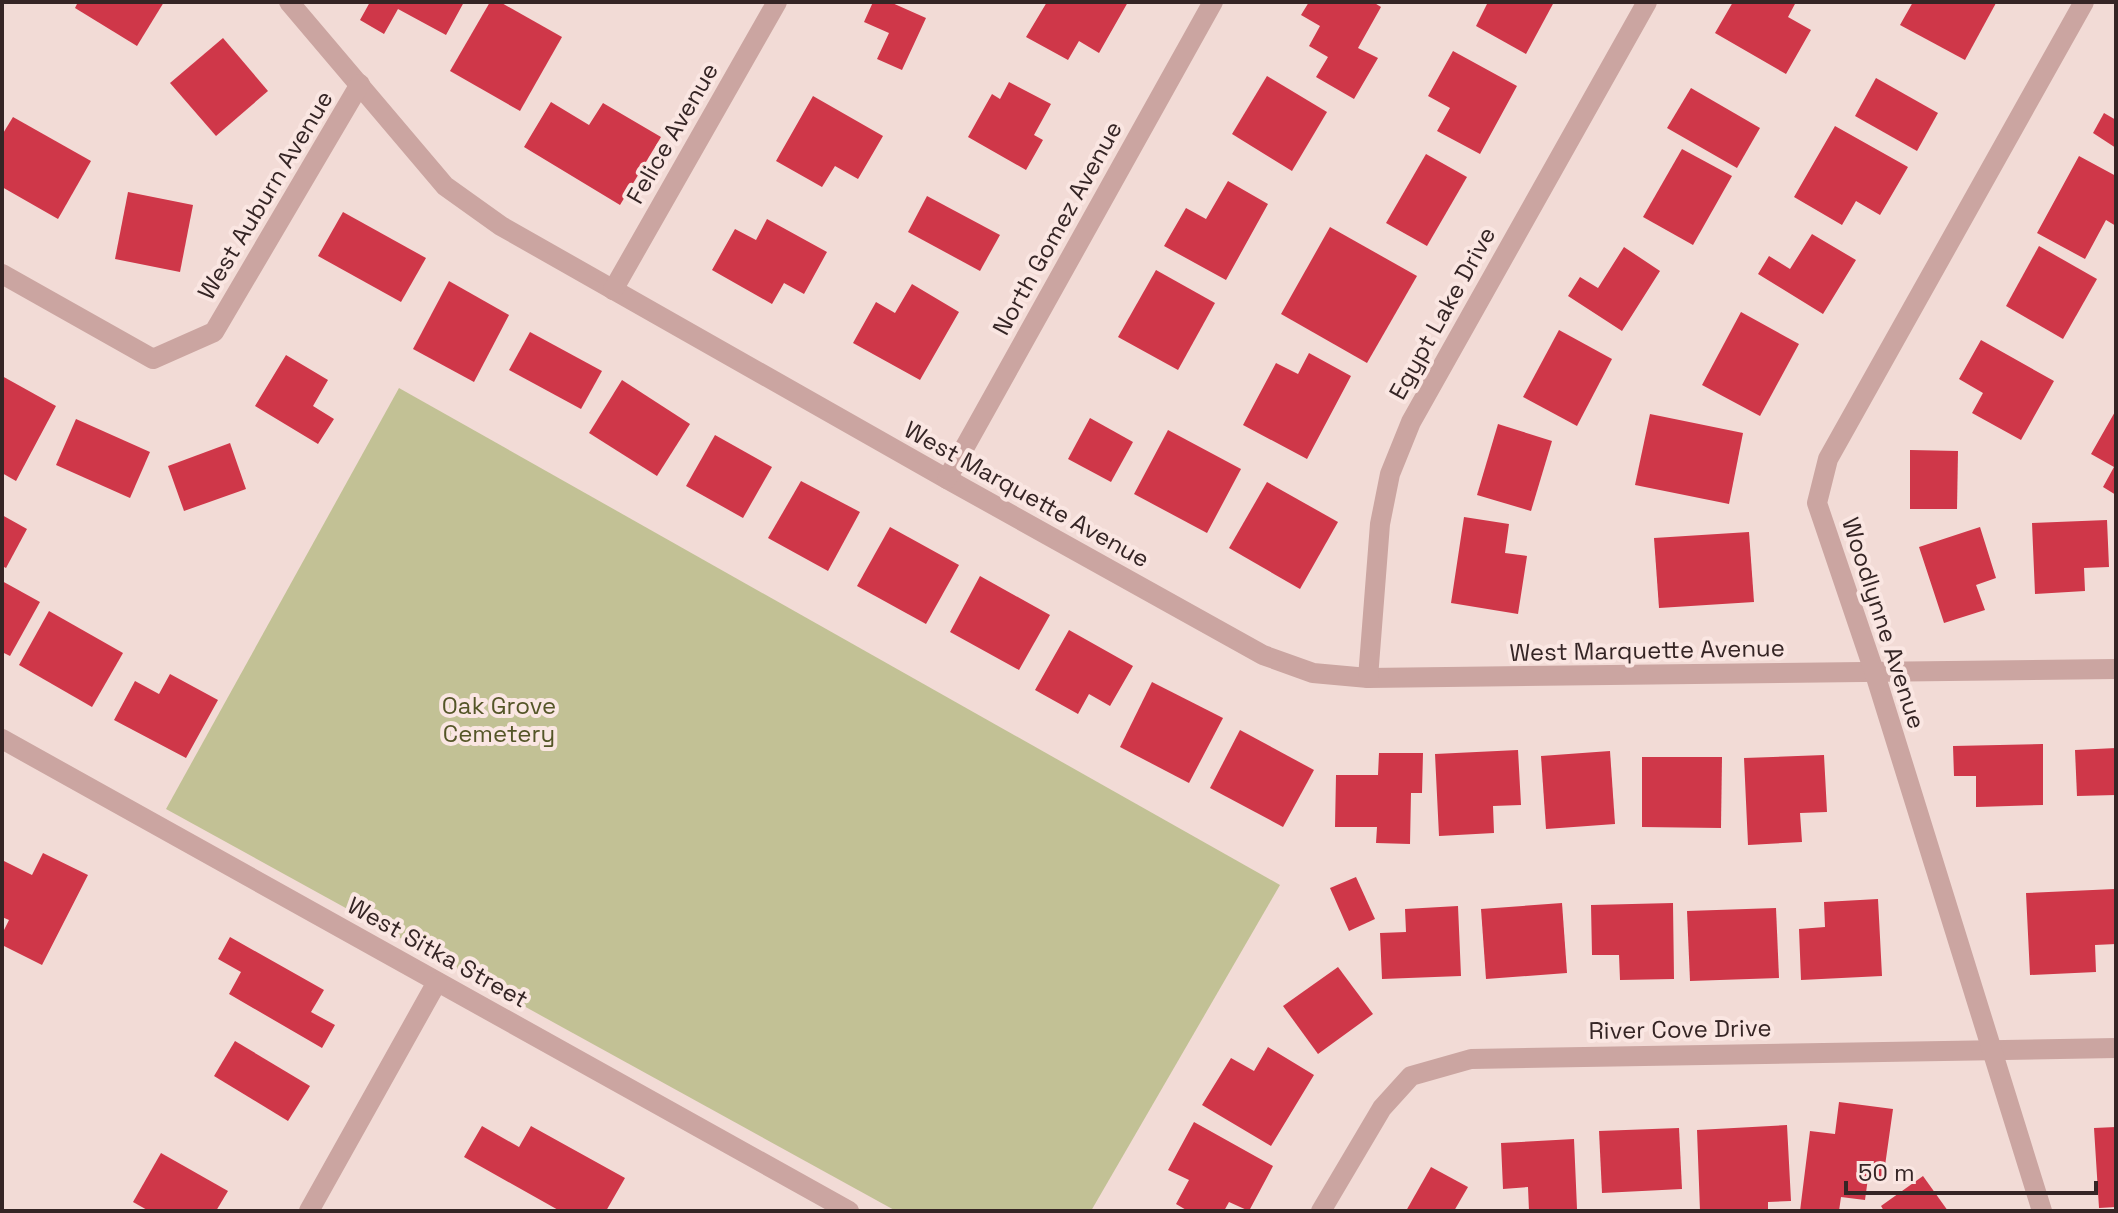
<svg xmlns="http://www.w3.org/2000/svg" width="2118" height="1213" viewBox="0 0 2118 1213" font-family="'Space Grotesk',sans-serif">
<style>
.green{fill:#c2c195}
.building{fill:#cf3749}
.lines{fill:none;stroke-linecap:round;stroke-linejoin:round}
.street{stroke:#cba5a1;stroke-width:20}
.labels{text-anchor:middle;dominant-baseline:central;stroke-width:8;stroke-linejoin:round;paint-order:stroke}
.street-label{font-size:24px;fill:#352525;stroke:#fae6e2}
.park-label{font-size:24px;fill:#545527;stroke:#fae6e2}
</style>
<rect width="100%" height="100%" fill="#f2dbd6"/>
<path class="green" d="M399 388 1280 885 1091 1211H896L166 809Z"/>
<g class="building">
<path d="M78 2H164L137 46 75 8Z"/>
<path d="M370 2H464L446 35 398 9 384 34 360 20Z"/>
<path d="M490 2H500L562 37 520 111 450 71Z"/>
<path d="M873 2H890L926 18 902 70 877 59 889 33 864 22Z"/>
<path d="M1047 2H1128L1099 53 1079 41 1068 60 1026 37Z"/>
<path d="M1309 2H1373L1381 7 1358 48 1378 58 1354 99 1316 77 1328 57 1309 46 1320 26 1301 15Z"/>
<path d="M1488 2H1554L1526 54 1476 26Z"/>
<path d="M1733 2H1796L1788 17 1811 30 1786 74 1715 33Z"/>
<path d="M1913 2H1993L1996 3 1965 60 1900 25Z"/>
<path d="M223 38 268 91 216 136 170 83Z"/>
<path d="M1453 51 1517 86 1480 154 1437 131 1450 108 1428 96Z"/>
<path d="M1267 76 1327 112 1292 171 1232 134Z"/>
<path d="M1876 78 1938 113 1917 151 1855 116Z"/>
<path d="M1009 82 1051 104 1034 135 1043 140 1026 170 968 137 992 94 1000 99Z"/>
<path d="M1691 88 1760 128 1737 168 1667 128Z"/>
<path d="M813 96 883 136 858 179 835 166 822 187 776 161Z"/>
<path d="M551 102 589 125 603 103 661 137 620 205 524 147Z"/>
<path d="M2104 113 2116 120V148L2093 133Z"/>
<path d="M13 117 91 161 58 219 2 187V135Z"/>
<path d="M1835 126 1908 167 1880 215 1856 201 1842 225 1794 197Z"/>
<path d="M1682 149 1732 176 1693 245 1643 217Z"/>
<path d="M1426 154 1467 177 1427 246 1386 223Z"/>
<path d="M2079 156 2116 176V226L2106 220 2085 259 2037 233Z"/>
<path d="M1228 181 1268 204 1226 280 1164 246 1186 208 1206 219Z"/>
<path d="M128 192 193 205 180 272 115 259Z"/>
<path d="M927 196 1000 235 980 271 908 232Z"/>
<path d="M343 212 426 258 401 302 318 256Z"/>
<path d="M767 219 827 252 804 294 784 283 772 304 712 270 735 229 756 240Z"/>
<path d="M1330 227 1417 276 1367 363 1281 314Z"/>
<path d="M1812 234 1856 260 1823 314 1758 274 1769 256 1790 269Z"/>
<path d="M2039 246 2097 279 2063 339 2006 306Z"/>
<path d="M1624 247 1660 271 1622 331 1568 296 1580 277 1598 288Z"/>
<path d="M1156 270 1215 303 1178 370 1118 337Z"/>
<path d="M449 281 509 315 474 382 413 349Z"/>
<path d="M912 284 959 312 920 380 853 343 876 302 895 313Z"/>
<path d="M1741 312 1799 344 1760 416 1702 385Z"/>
<path d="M1559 330 1612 359 1577 426 1523 397Z"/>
<path d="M530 332 602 371 581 409 509 370Z"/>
<path d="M1981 340 2054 381 2021 440 1972 413 1983 393 1959 379Z"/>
<path d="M1309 353 1351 376 1307 459 1243 425 1276 363 1298 374Z"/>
<path d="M286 355 328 380 313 406 334 419 318 444 255 406Z"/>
<path d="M2 376 56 406 16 481 2 473Z"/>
<path d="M622 380 690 424 657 476 589 433Z"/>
<path d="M2116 410V495L2103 487 2114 467 2091 454Z"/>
<path d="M1650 414 1743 433 1729 504 1635 485Z"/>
<path d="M1090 418 1133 442 1111 482 1068 459Z"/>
<path d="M76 419 150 452 130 498 56 465Z"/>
<path d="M1498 424 1552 441 1531 511 1477 495Z"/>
<path d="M1168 430 1241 469 1207 533 1134 494Z"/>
<path d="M715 435 772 467 743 518 686 486Z"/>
<path d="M230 443 246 489 184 511 168 466Z"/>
<path d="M1910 450 1958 451 1957 509H1910Z"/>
<path d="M801 481 860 512 828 571 768 538Z"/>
<path d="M1267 482 1338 522 1300 589 1229 548Z"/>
<path d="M2 515 27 529 6 568 2 566Z"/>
<path d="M1464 517 1509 524 1505 553 1527 556 1518 614 1451 603Z"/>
<path d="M2107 520 2109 567 2084 568 2085 591 2035 594 2032 523Z"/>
<path d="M890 527 959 565 926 624 857 586Z"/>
<path d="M1980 527 1996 578 1976 585 1985 610 1944 623 1919 547Z"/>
<path d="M1749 532 1754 602 1659 608 1654 538Z"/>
<path d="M980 576 1050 615 1019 670 950 632Z"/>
<path d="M2 581 40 602 10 656 2 652Z"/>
<path d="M49 611 123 653 92 707 19 665Z"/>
<path d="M1069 630 1133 666 1110 706 1089 694 1078 714 1035 690Z"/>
<path d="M170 674 218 700 186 758 114 720 135 681 159 694Z"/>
<path d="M1152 682 1223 718 1189 783 1120 747Z"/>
<path d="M1240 730 1314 770 1283 827 1210 788Z"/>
<path d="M2043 744V805L1976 807V776H1954L1953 746Z"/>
<path d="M2116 748V795L2077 796 2075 750Z"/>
<path d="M1518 750 1521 805 1493 806 1494 833 1439 836 1435 754Z"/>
<path d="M1610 751 1615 824 1546 829 1541 756Z"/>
<path d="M1379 753H1423L1422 793H1411L1410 844 1376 843 1377 827H1335L1336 775H1378Z"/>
<path d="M1824 755 1827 812 1800 813 1802 842 1748 845 1744 758Z"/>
<path d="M1642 757H1722L1721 828 1642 827Z"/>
<path d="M43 853 88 875 42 965 2 945V934L9 920 2 917V860L32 875Z"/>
<path d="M1356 877 1375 919 1349 931 1330 888Z"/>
<path d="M2115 889 2116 944 2095 945 2096 972 2030 975 2026 893Z"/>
<path d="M1878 899 1882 976 1801 980 1799 929 1825 927 1824 902Z"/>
<path d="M1562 903 1567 973 1486 979 1481 909Z"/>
<path d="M1673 903 1674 979 1620 980 1619 955H1592L1591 905Z"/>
<path d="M1458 906 1461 976 1382 979 1380 933 1406 932 1405 909Z"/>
<path d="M1776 908 1779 978 1690 981 1687 911Z"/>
<path d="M230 937 324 990 311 1012 335 1025 322 1048 229 994 241 972 218 959Z"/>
<path d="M1338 967 1373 1014 1318 1054 1283 1006Z"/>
<path d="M235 1041 310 1086 288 1121 214 1076Z"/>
<path d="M1268 1047 1314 1075 1271 1146 1202 1105 1231 1058 1254 1071Z"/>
<path d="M1839 1102 1893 1109 1883 1180 1868 1178 1865 1200 1841 1197 1839 1211H1800L1810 1131 1835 1134Z"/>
<path d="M1194 1122 1273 1166 1249 1211 1229 1202 1224 1211H1188L1176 1204 1189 1180 1168 1170Z"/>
<path d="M1787 1125 1791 1201 1768 1202V1211H1700L1697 1130Z"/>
<path d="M482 1126 519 1147 531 1126 625 1178 606 1211H560L464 1157Z"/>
<path d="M2116 1127V1207L2099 1208 2094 1128Z"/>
<path d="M1679 1128 1682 1189 1602 1193 1599 1131Z"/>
<path d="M1574 1139 1577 1209 1529 1211 1528 1187 1503 1189 1501 1143Z"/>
<path d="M161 1153 228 1191 216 1211H149L133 1202Z"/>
<path d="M1431 1167 1468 1187 1454 1211H1406Z"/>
<path d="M1923 1176 1948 1211H1884L1881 1206Z"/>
</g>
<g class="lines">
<g class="street">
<path d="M289 2 445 186 501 226 947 479 1263 655 1313 673 1368 678 2116 669"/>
<path d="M2 274 153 359 214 332 360 84"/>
<path d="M613 290 777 2"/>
<path d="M947 479 1213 2"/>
<path d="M1368 678 1380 524 1390 474 1411 422 1647 2"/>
<path d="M2 739 849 1211"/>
<path d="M309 1211 437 982"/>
<path d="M1321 1211 1382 1108 1411 1076 1471 1059 2116 1048"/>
<path d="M2042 1211 1875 674 1817 503 1828 459 2084 2"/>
</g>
</g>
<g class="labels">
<g class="street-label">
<text transform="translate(672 133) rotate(-60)">Felice Avenue</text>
<text transform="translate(265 195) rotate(-59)">West Auburn Avenue</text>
<text transform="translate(1057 228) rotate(-61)">North Gomez Avenue</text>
<text transform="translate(1442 313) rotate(-61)">Egypt Lake Drive</text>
<text transform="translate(1027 494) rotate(29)">West Marquette Avenue</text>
<text transform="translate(1884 623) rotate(72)">Woodlynne Avenue</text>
<text transform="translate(1647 650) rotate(-1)">West Marquette Avenue</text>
<text transform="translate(438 952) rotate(29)">West Sitka Street</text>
<text transform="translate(1680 1029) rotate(-1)">River Cove Drive</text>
</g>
<g class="park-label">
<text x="499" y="705">Oak Grove<tspan x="499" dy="28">Cemetery</tspan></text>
</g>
</g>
<rect width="2118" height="1213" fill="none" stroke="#352525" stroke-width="8"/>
<path d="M1846 1181v12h250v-12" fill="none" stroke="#352525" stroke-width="4"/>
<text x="1858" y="1181" font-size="24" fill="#352525" stroke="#fae6e2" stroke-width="6" paint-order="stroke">50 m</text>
</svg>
